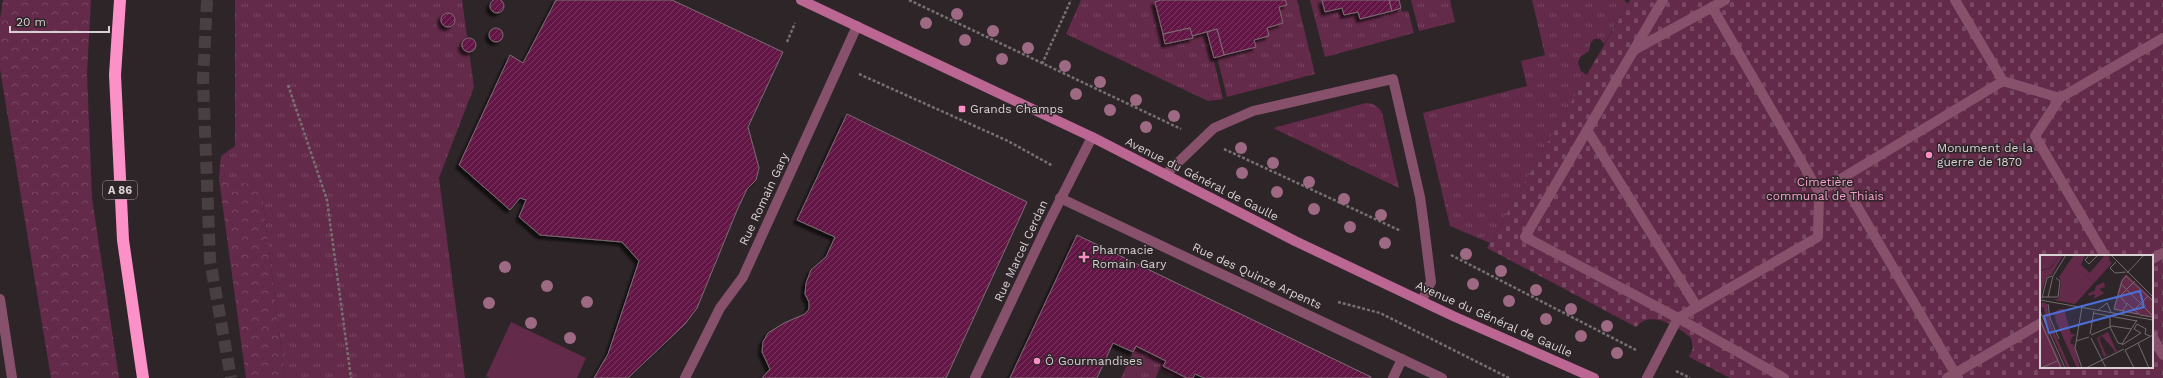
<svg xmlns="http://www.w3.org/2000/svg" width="2163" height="378" viewBox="0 0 2163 378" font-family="'Work Sans',sans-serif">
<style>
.grass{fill:url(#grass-tufts)}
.forest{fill:url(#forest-crowns)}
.cemetery{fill:url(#cemetery-stones);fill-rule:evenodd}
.pitch{fill:#632a49}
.building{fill:url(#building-hatch);stroke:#796e72;filter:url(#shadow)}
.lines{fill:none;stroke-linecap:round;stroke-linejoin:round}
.motorway-tunnel{stroke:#473f42;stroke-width:12;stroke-dasharray:12 6;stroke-linecap:butt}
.path{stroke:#777073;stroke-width:2.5;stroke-dasharray:3 2;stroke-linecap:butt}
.service{stroke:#87516c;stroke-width:10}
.pedestrian{stroke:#87516c;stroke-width:10}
.minor{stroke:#87516c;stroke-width:10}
.secondary{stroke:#bc6693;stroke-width:10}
.motorway{stroke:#fc91c8;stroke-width:12}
.tree{fill:#9e6983}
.poi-dot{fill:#fa8fc6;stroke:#2e2529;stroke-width:1.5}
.labels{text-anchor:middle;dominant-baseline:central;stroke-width:3;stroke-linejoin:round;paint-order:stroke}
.shield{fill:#2e2529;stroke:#a49da0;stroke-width:1}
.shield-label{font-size:11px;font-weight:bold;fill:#d7d1d3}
.poi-label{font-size:12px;fill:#d7d1d3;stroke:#2e2529;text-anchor:start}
.street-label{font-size:12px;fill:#d7d1d3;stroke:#2e2529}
.park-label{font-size:12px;fill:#f9a0cc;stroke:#2e2529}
.inset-road{fill:none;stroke:#726a6d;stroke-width:1}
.view{fill:#4c6fd7;fill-opacity:0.15;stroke:#4c6fd7;stroke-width:2}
.inset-edge{fill:none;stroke:#d7d1d3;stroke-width:2}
</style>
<defs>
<pattern id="grass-tufts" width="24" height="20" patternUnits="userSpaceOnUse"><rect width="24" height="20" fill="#632a49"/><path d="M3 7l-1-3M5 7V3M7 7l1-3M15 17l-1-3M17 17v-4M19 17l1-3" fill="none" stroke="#794862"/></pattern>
<pattern id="forest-crowns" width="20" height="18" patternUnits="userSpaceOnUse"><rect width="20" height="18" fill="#632a49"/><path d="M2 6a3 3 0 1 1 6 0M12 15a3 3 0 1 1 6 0" fill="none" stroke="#794862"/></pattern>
<pattern id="cemetery-stones" width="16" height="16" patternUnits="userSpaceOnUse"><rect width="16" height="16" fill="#632a49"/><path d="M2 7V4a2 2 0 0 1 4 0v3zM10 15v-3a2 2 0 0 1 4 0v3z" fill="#794862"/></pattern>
<pattern id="building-hatch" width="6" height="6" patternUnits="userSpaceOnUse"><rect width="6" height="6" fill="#641745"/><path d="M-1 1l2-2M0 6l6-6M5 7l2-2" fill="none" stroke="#79385f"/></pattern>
<filter id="shadow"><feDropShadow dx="-3.5" dy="3.5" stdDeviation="1" flood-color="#0009"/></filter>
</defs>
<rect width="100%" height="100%" fill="#2e2529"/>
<g class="grass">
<path d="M235 0H462L474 87 439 178 465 378H285L261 187 219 179 221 156 235 146Z"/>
<path d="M1081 0H1161L1155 2 1165 44 1207 32 1223 99 1208 101 1066 34Z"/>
<path d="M1285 0H1297L1315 74 1227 97 1217 57 1256 47 1254 40 1269 36 1267 28 1283 23 1279 7 1287 5Z"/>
<path d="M1310 0H1322L1325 12 1342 8 1344 15 1358 12 1360 19 1401 8 1402 12 1408 11 1414 33 1325 57Z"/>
<path d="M1411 0H1450L1455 22 1419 31Z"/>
<path d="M1532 0H1624L1628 4 1604 44 1600 39H1594L1590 44 1589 51 1580 57 1578 63 1581 71 1587 75 1490 243 1450 226 1423 113 1527 86 1521 61 1545 55Z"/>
<path d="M1366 103C1373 103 1378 106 1382 113L1399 188 1273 128Z"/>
<path d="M1136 346 1166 361 1163 366 1187 378H1177L1159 370 1156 378H1121Z"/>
</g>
<g class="forest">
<path d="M3 0H91L87 73 92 198 119 378H51L0 69V19Z"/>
<path d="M219 179 261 186 285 378H246Z"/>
</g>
<path class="cemetery" d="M1630 0H2163V378H1730L1689 357 1693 348 1691 338C1678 326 1650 309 1636 327L1487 248ZM2041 256H2152V367H2041Z"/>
<path class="pitch" d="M511 322 586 358 577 378H489L486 376Z"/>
<g class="building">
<circle cx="497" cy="6" r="7"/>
<path d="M556 0H672L783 52 748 127 759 168 756 180 747 189 738 208 697 308 685 324 628 378H594L608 354 639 261 622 242 540 235 519 217 526 200 520 198 510 210 459 165 510 55 523 63Z"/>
<path d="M1161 0H1285L1287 5 1279 7 1283 23 1267 28 1269 36 1254 40 1256 47 1224 55 1217 29 1192 36 1190 28 1163 34 1155 2Z"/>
<path d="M1322 0H1389L1392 11 1360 19 1358 12 1344 15 1342 8 1325 12Z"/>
<path d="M1389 0H1399L1401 8 1392 11Z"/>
<circle cx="448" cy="20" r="7"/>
<circle cx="496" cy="35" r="7"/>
<path d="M1190 28 1193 38 1165 44 1163 34Z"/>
<path d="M1217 29 1224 55 1214 58 1207 32Z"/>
<circle cx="469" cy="45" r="7"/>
<path d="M847 114 1027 202 946 378H762L770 369 762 352 763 342 768 333 784 323 805 314 809 309V302L805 294 806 283 811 270 826 257 835 237 797 220Z"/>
<path d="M1077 235 1371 377V378H1204L1195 374 1193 378H1187L1163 366 1166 361 1136 346 1133 352 1113 343 1097 378H1010Z"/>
</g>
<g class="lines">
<path class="motorway-tunnel" d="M207 0 203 80 210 260 231 378"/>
<g class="path">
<path d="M909 0 1181 129"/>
<path d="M787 42 795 23"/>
<path d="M1042 64 1071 0"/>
<path d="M859 74 1008 141 1053 166"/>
<path d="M288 85 327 200 351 378"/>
<path d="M1224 149 1401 231"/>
<path d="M1451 255 1636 350"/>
<path d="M1338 302 1380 313 1509 378"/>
<path d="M1676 371 1690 378"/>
</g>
<g class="service">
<path d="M1663 0 1525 237 1678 318 1784 378"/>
<path d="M1955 0 2003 81 2060 98 2035 136 2105 256"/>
<path d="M1634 50 1725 0"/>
<path d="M2060 98 2163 38"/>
<path d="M1587 130 1697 307"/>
<path d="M1166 174 1214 128 1253 111 1393 79 1420 197 1424 226 1431 282 1422 300"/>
<path d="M1841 179 1958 378"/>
<path d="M1819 192 2003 81"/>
<path d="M2152 259 2163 253"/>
<path d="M0 299 12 378"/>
<path d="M2152 336 2163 355"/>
<path d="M1647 378 1678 318 1818 237 1819 192 1712 7"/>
<path d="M1947 378 2041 323"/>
</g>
<path class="pedestrian" d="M1393 378 1402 359"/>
<g class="minor">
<path d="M1060 198 1442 378"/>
<path d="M685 378 720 308 743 277 857 26"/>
<path d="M975 378 1047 226 1092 137"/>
</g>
<path class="secondary" d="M801 0 1092 137 1295 241 1453 316 1594 378"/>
<path class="motorway" d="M120 0 115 75 123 240 143 378"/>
</g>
<g class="tree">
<circle cx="957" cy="14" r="6"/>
<circle cx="926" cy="23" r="6"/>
<circle cx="993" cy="31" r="6"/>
<circle cx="965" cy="40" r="6"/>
<circle cx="1028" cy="48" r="6"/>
<circle cx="1002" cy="59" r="6"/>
<circle cx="1065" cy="66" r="6"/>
<circle cx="1100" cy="82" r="6"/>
<circle cx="1076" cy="94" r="6"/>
<circle cx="1136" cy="100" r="6"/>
<circle cx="1110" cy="110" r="6"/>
<circle cx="1174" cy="116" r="6"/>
<circle cx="1146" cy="127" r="6"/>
<circle cx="1241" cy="148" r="6"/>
<circle cx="1273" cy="163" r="6"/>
<circle cx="1242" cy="173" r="6"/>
<circle cx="1309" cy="182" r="6"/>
<circle cx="1277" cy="192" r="6"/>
<circle cx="1344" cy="199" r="6"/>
<circle cx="1314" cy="209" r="6"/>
<circle cx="1381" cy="215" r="6"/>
<circle cx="1350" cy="227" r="6"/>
<circle cx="1385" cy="243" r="6"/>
<circle cx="1466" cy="254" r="6"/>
<circle cx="505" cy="267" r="6"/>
<circle cx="1501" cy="271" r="6"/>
<circle cx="1473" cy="284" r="6"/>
<circle cx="547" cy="286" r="6"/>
<circle cx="1536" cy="290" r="6"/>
<circle cx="1509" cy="301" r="6"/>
<circle cx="587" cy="302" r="6"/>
<circle cx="489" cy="303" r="6"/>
<circle cx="1571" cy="309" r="6"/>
<circle cx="1546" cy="319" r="6"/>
<circle cx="531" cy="323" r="6"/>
<circle cx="1607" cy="326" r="6"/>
<circle cx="1581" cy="336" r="6"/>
<circle cx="570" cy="338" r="6"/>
<circle cx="1617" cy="353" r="6"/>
</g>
<g class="poi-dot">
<rect x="958" y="105" width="8" height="8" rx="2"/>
<circle cx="1929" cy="155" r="4"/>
<path d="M1082 251h4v4h4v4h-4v4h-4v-4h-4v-4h4z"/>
<circle cx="1037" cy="361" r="4"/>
</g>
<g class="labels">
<rect class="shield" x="103" y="181" width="34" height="18" rx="3"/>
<g class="shield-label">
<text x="120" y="190">A 86</text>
</g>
<g class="poi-label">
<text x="970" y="109">Grands Champs</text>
<text x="1937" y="148">Monument de la<tspan x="1937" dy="14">guerre de 1870</tspan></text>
<text x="1092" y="250">Pharmacie<tspan x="1092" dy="14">Romain Gary</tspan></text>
<text x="1045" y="361">Ô Gourmandises</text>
</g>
<g class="street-label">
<text transform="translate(1202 179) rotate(27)">Avenue du Général de Gaulle</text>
<text transform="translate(764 199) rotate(-65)">Rue Romain Gary</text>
<text transform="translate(1021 251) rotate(-65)">Rue Marcel Cerdan</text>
<text transform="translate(1257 276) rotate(25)">Rue des Quinze Arpents</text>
<text transform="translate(1494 319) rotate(24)">Avenue du Général de Gaulle</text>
</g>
<g class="park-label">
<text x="1825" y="182">Cimetière<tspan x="1825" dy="14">communal de Thiais</tspan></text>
</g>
</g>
<g transform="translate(2040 255)">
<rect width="113" height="113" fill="#2e2529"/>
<path d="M64 27 65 32 59 34 64 38 54 44 55 39 49 41 48 39 55 35 56 31ZM20 54H24L31 79 36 80 32 82 30 88 34 90 40 113H37L16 67 14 57ZM68 77 76 95H79L71 99 75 96 62 81 59 83 66 100 70 99 64 102 57 83Z" fill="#632a49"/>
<path d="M20 0H23L12 19 6 23 0 43V16L11 13ZM34 0H45L41 10 50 18 47 21 54 28 35 49 14 45 19 43 21 27 19 22ZM2 47 7 49 11 69 30 113H27L5 63 4 53 0 51Z" fill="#632a49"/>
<path d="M86 19 113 44V63L73 55 81 25ZM0 60 23 113H0Z" fill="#632a49"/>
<path d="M0 0H20L10 13 0 15Z" fill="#632a49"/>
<path d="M65 0 70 2 69 5 72 8 54 28 47 21Z" fill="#632a49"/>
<path class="inset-road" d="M49 0 45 5 49 9 58 0M71 0 113 42M76 7 70 13 75 18 86 17M87 18 104 0M81 29 113 61M80 41 87 50 82 56M2 42H18L20 26 16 23M8 42 13 21 26 0M2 43 7 23 12 21M77 44 95 26M0 45 113 65M87 48 100 60 113 62M8 49 10 63 19 84M58 55 67 48 71 57M94 55 108 41M0 56 25 113M53 58 97 66M98 59 74 54 82 26 86 21 113 46M70 61V72L78 88 82 89M0 65 21 113M50 79 54 56M51 80 72 71 91 74M51 83 66 113M36 86 49 82M98 88 109 113M82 89 97 65M82 90 101 78 94 74 97 69 106 74 105 79 110 81M85 95 113 80M85 95 94 113M1 113 17 106M42 113 35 93 42 52M46 113 84 94"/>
<path class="view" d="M100 36 104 52 9 78 4 61Z"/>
<rect width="113" height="113" class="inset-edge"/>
</g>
<path d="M10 26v6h99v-6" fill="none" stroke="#d7d1d3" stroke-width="2"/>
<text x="16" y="26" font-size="12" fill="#d7d1d3" stroke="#2e2529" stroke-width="3" paint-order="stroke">20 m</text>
</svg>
